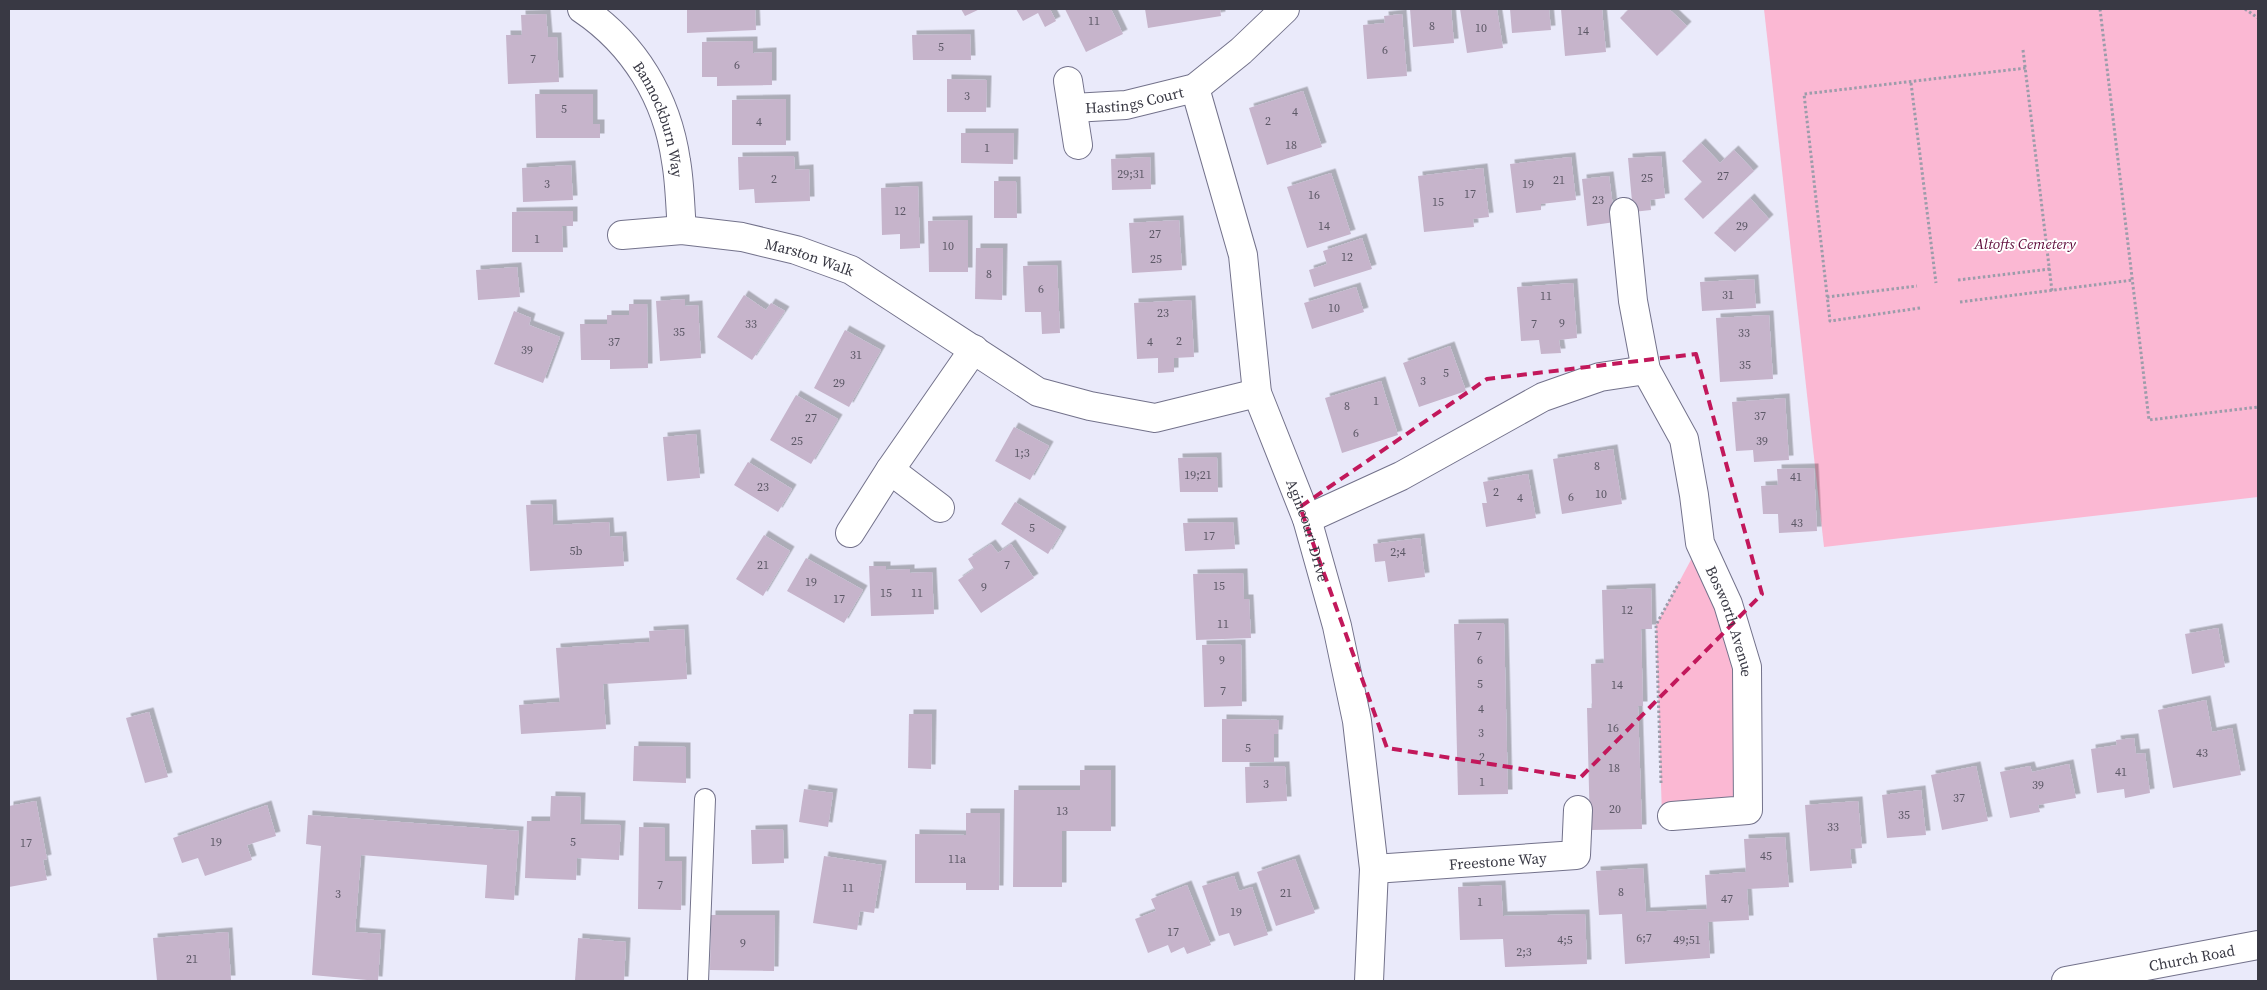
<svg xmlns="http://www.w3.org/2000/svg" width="2267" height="990" viewBox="0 0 2267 990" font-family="'Source Serif 4',serif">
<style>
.green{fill:#fbb8d3}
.building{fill:#c6b4cb;filter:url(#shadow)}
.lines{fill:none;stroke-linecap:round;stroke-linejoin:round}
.service-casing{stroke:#73728b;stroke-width:22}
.minor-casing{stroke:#73728b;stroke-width:30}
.tertiary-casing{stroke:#73728b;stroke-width:30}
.path{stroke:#9c9caa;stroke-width:3;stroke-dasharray:2.5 2.5;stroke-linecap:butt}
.service{stroke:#fff;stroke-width:20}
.minor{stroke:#fff;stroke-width:28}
.tertiary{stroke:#fff;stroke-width:28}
.marked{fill:none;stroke:#c2185b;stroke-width:4;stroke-dasharray:10 6;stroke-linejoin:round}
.labels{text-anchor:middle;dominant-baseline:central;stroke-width:4;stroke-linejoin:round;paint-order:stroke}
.number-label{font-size:12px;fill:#5c5866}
.street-label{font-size:15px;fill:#393944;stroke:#fff}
.park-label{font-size:15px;font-style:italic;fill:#5f0d3b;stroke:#fff}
</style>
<defs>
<filter id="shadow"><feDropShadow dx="4.5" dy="-4.5" stdDeviation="0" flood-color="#0004"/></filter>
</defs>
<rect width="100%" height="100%" fill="#eaeafa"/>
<g class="green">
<path d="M1764 9H2258V497L1824 547Z"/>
<path d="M1700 543 1728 604 1748 810 1662 817 1656 625Z"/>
</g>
<g class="building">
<path d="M687 9H755L756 30 687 33Z"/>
<path d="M961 9H980L965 16Z"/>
<path d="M1016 9H1050L1056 21 1045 27 1038 13 1023 21Z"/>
<path d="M1065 9H1111L1123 34 1086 52Z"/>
<path d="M1145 9H1220L1221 16 1148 28Z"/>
<path d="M1410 9H1451L1454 43 1413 47Z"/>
<path d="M1460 9H1497L1503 48 1467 53Z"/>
<path d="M1510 9H1549L1551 30 1512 33Z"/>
<path d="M1561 9H1602L1606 52 1565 56Z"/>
<path d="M1629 9H1669L1687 26 1657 56 1620 18Z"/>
<path d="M546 14 548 37H557L559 82 508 84 506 35H522L521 15Z"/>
<path d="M1402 14 1407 76 1367 79 1363 25 1385 23 1384 16Z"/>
<path d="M970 34 971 60H913L912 35Z"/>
<path d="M753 41V53L772 52V85L717 86V77H702V42Z"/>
<path d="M947 79 987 80 986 112H947Z"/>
<path d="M1303 91 1322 147 1267 165 1249 108Z"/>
<path d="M535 94H593V124H600V138H536Z"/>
<path d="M786 99V145H732V100Z"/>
<path d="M961 133H1014L1013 164 961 163Z"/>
<path d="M1701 143 1720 163 1734 150 1754 171 1703 219 1684 199 1702 182 1682 161Z"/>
<path d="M794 156 795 170 809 169 810 201 755 203 754 189 739 190 738 157Z"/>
<path d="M1661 156 1665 198 1650 200 1651 210 1633 212 1628 158Z"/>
<path d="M1150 157 1151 189 1112 190 1111 159Z"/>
<path d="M1571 157 1576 200 1541 204V210L1516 213 1510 164Z"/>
<path d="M571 165 573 200 523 202 522 168Z"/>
<path d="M1483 168 1489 217 1473 219 1474 227 1424 232 1418 176Z"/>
<path d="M1331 173 1351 234 1307 248 1287 187Z"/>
<path d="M1609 176 1615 222 1587 226 1582 179Z"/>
<path d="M994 181H1016L1017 218H994Z"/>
<path d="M918 186 920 248 900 249V234L882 235 881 188Z"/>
<path d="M1750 198 1769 219 1735 252 1714 233Z"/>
<path d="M573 211V226H562L563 252H512V212Z"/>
<path d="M968 220V272H929L928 221Z"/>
<path d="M1179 220 1182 270 1132 273 1129 223Z"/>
<path d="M1362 238 1372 269 1314 287 1309 270 1327 264 1323 251Z"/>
<path d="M976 248H1003L1002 300 975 299Z"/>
<path d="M1057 265 1060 333 1042 334 1041 312H1025L1023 266Z"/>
<path d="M517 267 520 297 478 300 476 270Z"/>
<path d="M1754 279 1756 308 1702 311 1700 282Z"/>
<path d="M1573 283 1577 338 1559 340 1561 353 1541 354 1539 340 1521 341 1517 287Z"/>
<path d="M1356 287 1364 312 1312 329 1304 303Z"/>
<path d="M744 295 766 310 771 303 785 311 752 360 717 337Z"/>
<path d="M685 299V306L698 305 701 358 660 361 656 301Z"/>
<path d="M1191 300 1194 357 1174 358V372L1158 373V358L1137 359 1134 303Z"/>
<path d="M629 304H647L648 368 610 369V360H581L580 324H607V315H629Z"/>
<path d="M514 311 531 318 529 325 560 337 543 383 494 364Z"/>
<path d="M1769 315 1773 379 1720 382 1716 318Z"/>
<path d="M845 330 881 350 849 407 814 388Z"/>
<path d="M1450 346 1466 391 1419 407 1403 363Z"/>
<path d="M1381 381 1398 435 1342 453 1325 398Z"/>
<path d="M796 395 838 419 811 464 770 440Z"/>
<path d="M1785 398 1789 460 1754 462 1753 450 1736 451 1732 402Z"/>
<path d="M1014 427 1049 446 1030 480 995 461Z"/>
<path d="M696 434 700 478 667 481 663 437Z"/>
<path d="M1613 449 1622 504 1562 514 1553 459Z"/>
<path d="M1217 457 1218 492H1180L1178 458Z"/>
<path d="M748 462 792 489 778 512 734 485Z"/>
<path d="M1814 468 1817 531 1779 533 1778 514H1763L1761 486 1778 485 1777 469Z"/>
<path d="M1528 474 1536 518 1486 527 1482 503H1487L1483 482Z"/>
<path d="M1015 502 1062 531 1048 554 1001 524Z"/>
<path d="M552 504 553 525 609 522 610 537 622 536 624 566 530 571 526 505Z"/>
<path d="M1233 522 1235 549 1185 551 1183 523Z"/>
<path d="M764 535 790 551 763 596 736 579Z"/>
<path d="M1420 538 1425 577 1388 582 1385 561 1375 562 1373 544Z"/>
<path d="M991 544 998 553 1011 544 1034 578 981 613 958 580 974 569 968 559Z"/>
<path d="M806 558 863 590 844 623 787 591Z"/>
<path d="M869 566H886V570L910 569V573L932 572 934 614 871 616Z"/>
<path d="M1243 573 1244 599H1249L1251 638 1196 640 1193 574Z"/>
<path d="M1651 588 1652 629H1641L1643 706H1638L1642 829 1590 830 1587 708H1592L1591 664 1604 663 1602 590Z"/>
<path d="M1504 623 1508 794 1458 795 1454 624Z"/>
<path d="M2218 628 2225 667 2192 674 2185 634Z"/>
<path d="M684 629 687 679 603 684 606 729 521 734 519 705 560 702 556 648 650 642 649 631Z"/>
<path d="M1241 644 1242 706 1204 707 1202 645Z"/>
<path d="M2206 700 2212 732 2232 728 2241 775 2173 788 2158 710Z"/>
<path d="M149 712 168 777 145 783 126 718Z"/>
<path d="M909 714H932L931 769 908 768Z"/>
<path d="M1222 719 1279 720 1278 734H1274V762H1222Z"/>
<path d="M2134 738 2136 754 2145 753 2150 793 2125 798 2124 789 2097 793 2091 749 2117 745 2116 740Z"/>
<path d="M634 746 686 747V783L633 781Z"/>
<path d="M2069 764 2076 798 2038 805 2040 812 2010 818 2000 772 2030 766 2032 772Z"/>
<path d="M1285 766 1287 801 1246 803 1245 767Z"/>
<path d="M1976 766 1988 821 1942 830 1931 775Z"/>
<path d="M1080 770H1111V831H1062V887H1013L1014 790H1080Z"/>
<path d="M804 789 833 793 828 827 799 822Z"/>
<path d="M1921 790 1926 835 1887 838 1882 795Z"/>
<path d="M551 796 581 797 580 824 621 825 619 860 577 858 576 880 525 878 527 821H550Z"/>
<path d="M36 801 47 859 43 860 47 880 9 887V806Z"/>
<path d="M1858 801 1862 848 1850 849 1852 868 1810 871 1805 805Z"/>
<path d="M267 805 276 836 247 845 252 860 205 876 198 858 182 863 173 838Z"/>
<path d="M966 813H1000L999 890H966V883H915V834L966 835Z"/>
<path d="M308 815 519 831 514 900 485 898 487 865 361 855 355 932 381 934 378 981 312 975 321 846 306 844Z"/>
<path d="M639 827 665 828V861H682L681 910 638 909Z"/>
<path d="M783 829 784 863 752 864 751 830Z"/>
<path d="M1785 837 1789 887 1747 889 1749 920 1708 922 1710 958 1625 964 1622 914 1599 915 1596 871 1643 868 1646 912 1707 909 1705 875 1746 872 1744 839Z"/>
<path d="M824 856 882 865 874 913 860 911 857 930 813 923Z"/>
<path d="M1295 859 1315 913 1276 926 1257 872Z"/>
<path d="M1234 876 1239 891 1252 887 1268 935 1234 946 1229 933 1219 936 1202 886Z"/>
<path d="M1187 885 1211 945 1187 954 1184 947 1171 953 1168 945 1148 953 1135 919 1156 911 1151 899Z"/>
<path d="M1501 885 1503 916 1585 914 1587 964 1505 967 1503 939 1460 940 1458 887Z"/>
<path d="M711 915H775L774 971 710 970Z"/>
<path d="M228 932 231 980 157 981 153 938Z"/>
<path d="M578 938 626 942 624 981H575Z"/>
</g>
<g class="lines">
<defs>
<path id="service" d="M698 981 705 799"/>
<g id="minor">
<path id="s1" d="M582 9C634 44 667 98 676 161 680 183 680 207 682 230"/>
<path d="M1068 81 1078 145"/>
<path id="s2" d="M1195 88 1243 255 1257 393 1307 519 1337 626 1357 721 1374 869 1369 981"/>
<path id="s3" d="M1073 108 1126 105 1195 88 1241 51 1285 9"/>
<path id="s4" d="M1624 212 1633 301 1646 370 1684 439 1694 495 1700 543 1728 604 1747 667 1748 810 1672 816"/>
<path id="s5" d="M622 235 682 230 742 237 796 250 851 270 1038 392 1090 406 1155 418 1257 393"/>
<path d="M890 470 940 508"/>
<path d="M1307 519 1401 476 1543 397 1600 377 1646 370"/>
<path d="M850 533 890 470 974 349"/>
<path id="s6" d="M1374 869 1576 855 1578 810"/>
</g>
<g id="tertiary">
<path id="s7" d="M2066 981 2258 945"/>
</g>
</defs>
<use href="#service" class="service-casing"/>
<use href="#minor" class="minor-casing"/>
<use href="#tertiary" class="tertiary-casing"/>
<g class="path">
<path d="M2100 9 2149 420 2258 407"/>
<path d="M2245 9 2258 18"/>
<path d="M2023 50 2052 291"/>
<path d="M1911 83 1936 283"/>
<path d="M1958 280 2050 269"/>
<path d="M1827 297 1917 286"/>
<path d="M1960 302 2133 280"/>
<path d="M1920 308 1830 321 1804 94 2026 68"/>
<path d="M1661 783 1656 625 1680 581"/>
</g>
<use href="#service" class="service"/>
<use href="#minor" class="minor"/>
<use href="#tertiary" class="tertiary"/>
</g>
<path class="marked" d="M1696 354 1762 594 1580 778 1387 748 1300 507 1487 379Z"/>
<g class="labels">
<g class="number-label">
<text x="1094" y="21">11</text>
<text x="1432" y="26">8</text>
<text x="1481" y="28">10</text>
<text x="1583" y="31">14</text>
<text x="941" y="47">5</text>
<text x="1385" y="50">6</text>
<text x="533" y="59">7</text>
<text x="737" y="65">6</text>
<text x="967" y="96">3</text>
<text x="564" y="109">5</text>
<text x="1295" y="112">4</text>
<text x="1268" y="121">2</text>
<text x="759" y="122">4</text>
<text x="1291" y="145">18</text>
<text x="987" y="148">1</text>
<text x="1131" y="174">29;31</text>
<text x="1723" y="176">27</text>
<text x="1647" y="178">25</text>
<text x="774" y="179">2</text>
<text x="1559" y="180">21</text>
<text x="547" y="184">3</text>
<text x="1528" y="184">19</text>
<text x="1470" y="194">17</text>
<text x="1314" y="195">16</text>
<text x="1598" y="200">23</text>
<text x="1438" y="202">15</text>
<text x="900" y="211">12</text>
<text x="1324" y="226">14</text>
<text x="1742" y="226">29</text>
<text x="1155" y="234">27</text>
<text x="537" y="239">1</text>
<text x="948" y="246">10</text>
<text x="1347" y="257">12</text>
<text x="1156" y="259">25</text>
<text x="989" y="274">8</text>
<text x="1041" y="289">6</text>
<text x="1728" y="295">31</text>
<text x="1546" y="296">11</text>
<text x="1334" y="308">10</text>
<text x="1163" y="313">23</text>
<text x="1562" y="323">9</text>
<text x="751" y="324">33</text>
<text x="1534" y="324">7</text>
<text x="679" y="332">35</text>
<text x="1744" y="333">33</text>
<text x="1179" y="341">2</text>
<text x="614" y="342">37</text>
<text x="1150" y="342">4</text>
<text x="527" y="350">39</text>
<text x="856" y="355">31</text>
<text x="1745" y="365">35</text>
<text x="1446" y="373">5</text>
<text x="1423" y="381">3</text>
<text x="839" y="383">29</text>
<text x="1376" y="401">1</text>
<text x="1347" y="406">8</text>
<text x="1760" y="416">37</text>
<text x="811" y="418">27</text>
<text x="1356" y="433">6</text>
<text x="797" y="441">25</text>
<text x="1762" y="441">39</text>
<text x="1022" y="453">1;3</text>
<text x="1597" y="466">8</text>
<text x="1198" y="475">19;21</text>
<text x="1796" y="477">41</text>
<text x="763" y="487">23</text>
<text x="1496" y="492">2</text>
<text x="1601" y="494">10</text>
<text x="1571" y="497">6</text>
<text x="1520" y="498">4</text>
<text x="1797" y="523">43</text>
<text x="1032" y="528">5</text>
<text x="1209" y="536">17</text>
<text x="576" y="551">5b</text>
<text x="1398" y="552">2;4</text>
<text x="763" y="565">21</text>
<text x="1007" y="565">7</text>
<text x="811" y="582">19</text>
<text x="1219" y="586">15</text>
<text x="984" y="587">9</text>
<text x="886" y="593">15</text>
<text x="917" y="593">11</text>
<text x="839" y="599">17</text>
<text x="1627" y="610">12</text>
<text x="1223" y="624">11</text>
<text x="1479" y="636">7</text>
<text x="1222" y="660">9</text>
<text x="1480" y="660">6</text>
<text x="1480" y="684">5</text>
<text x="1617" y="685">14</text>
<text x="1223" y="691">7</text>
<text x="1481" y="709">4</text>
<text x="1613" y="728">16</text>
<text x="1481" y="733">3</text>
<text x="1248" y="748">5</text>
<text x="2202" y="753">43</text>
<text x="1482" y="757">2</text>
<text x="1614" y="768">18</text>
<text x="2121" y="772">41</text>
<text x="1482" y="782">1</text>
<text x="1266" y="784">3</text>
<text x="2038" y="785">39</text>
<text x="1959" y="798">37</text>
<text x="1615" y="809">20</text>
<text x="1062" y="811">13</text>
<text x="1904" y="815">35</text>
<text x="1833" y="827">33</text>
<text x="216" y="842">19</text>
<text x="573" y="842">5</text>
<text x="26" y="843">17</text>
<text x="1766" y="856">45</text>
<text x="957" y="859">11a</text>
<text x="660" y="885">7</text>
<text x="848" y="888">11</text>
<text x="1621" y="892">8</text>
<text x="1286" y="893">21</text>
<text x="338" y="894">3</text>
<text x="1727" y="899">47</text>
<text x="1480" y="902">1</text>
<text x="1236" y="912">19</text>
<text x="1173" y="932">17</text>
<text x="1644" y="938">6;7</text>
<text x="1565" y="940">4;5</text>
<text x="1687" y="940">49;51</text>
<text x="743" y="943">9</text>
<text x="1524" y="952">2;3</text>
<text x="192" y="959">21</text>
</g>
<g class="street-label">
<text stroke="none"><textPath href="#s3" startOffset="62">Hastings Court</textPath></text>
<text stroke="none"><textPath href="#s1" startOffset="139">Bannockburn Way</textPath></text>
<text stroke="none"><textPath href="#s5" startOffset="191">Marston Walk</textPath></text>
<text stroke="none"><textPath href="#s2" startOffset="459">Agincourt Drive</textPath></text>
<text stroke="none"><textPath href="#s4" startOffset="428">Bosworth Avenue</textPath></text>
<text stroke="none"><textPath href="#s6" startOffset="124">Freestone Way</textPath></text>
<text stroke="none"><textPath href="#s7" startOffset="128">Church Road</textPath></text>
</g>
<g class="park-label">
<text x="2025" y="243">Altofts Cemetery</text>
</g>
</g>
<rect width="2267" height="990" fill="none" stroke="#393944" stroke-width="20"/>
</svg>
